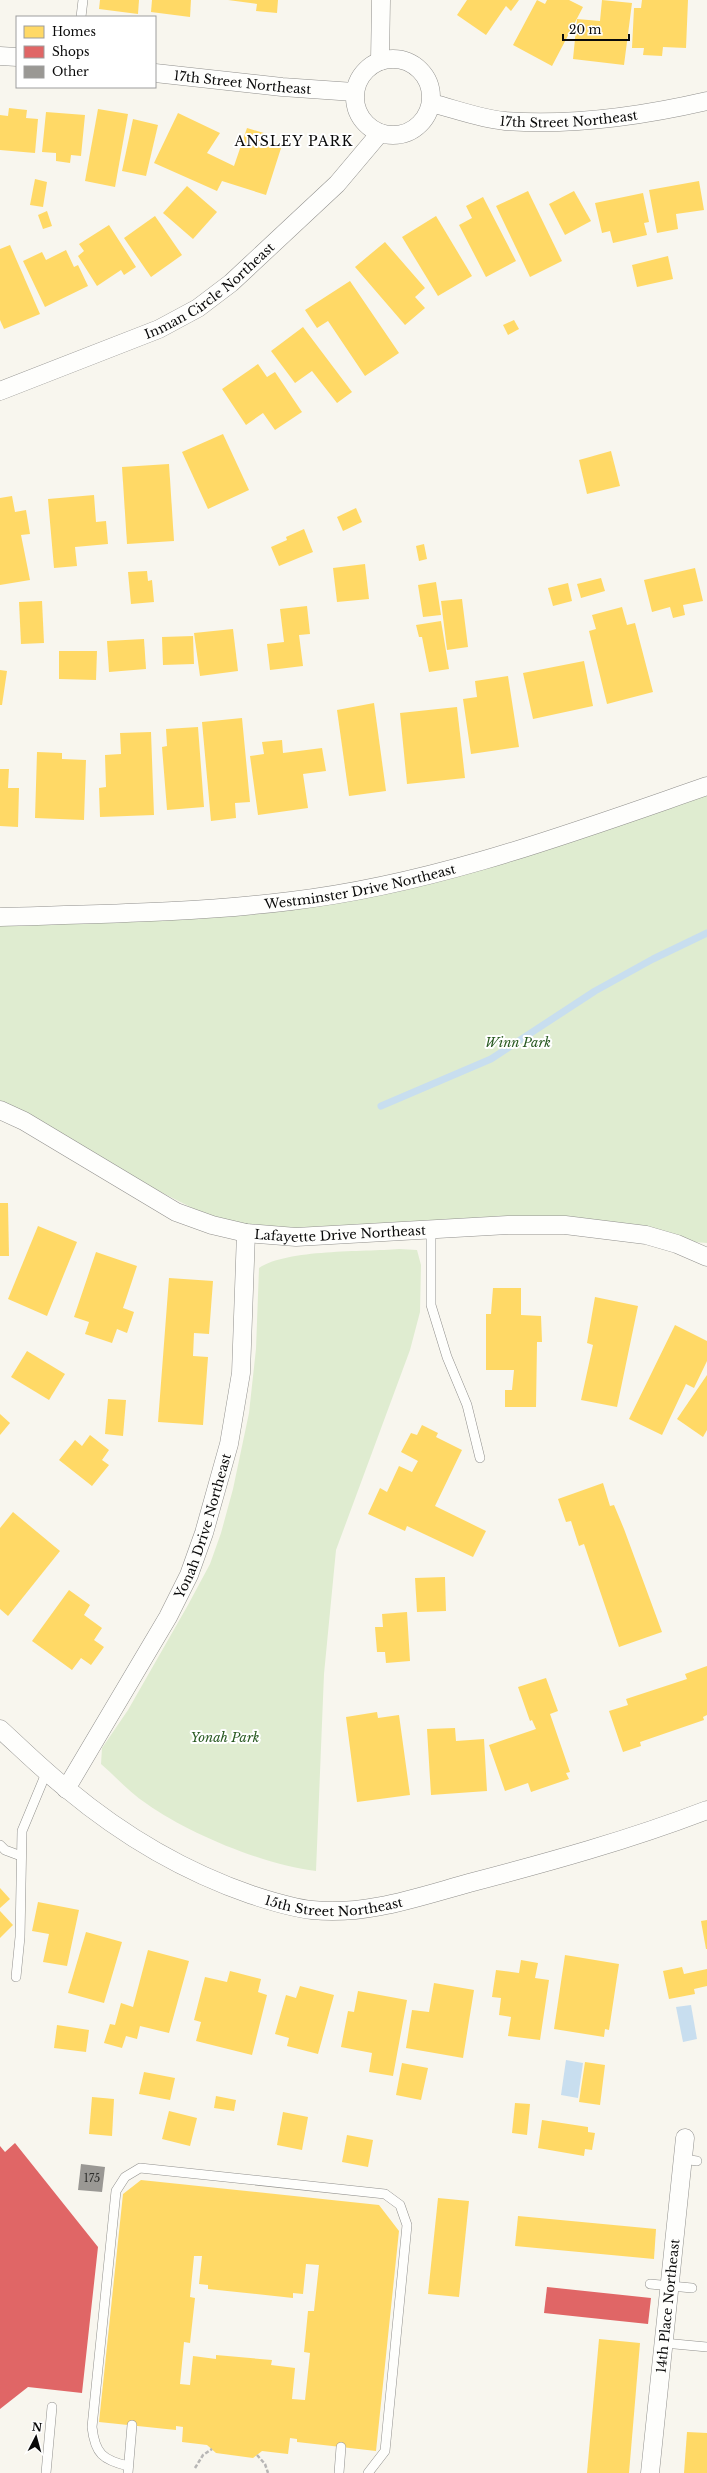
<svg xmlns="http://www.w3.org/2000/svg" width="707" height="2473" viewBox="0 0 707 2473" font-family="'Libre Baskerville',serif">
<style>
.green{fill:#dfecd0}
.water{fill:#c8deef}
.homes{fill:#ffd966;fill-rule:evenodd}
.shops{fill:#e06666}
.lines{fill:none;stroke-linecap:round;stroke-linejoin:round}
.stream{stroke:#c8deef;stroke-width:7}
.building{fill:#9a9894}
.service-casing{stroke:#91908d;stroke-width:10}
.minor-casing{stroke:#91908d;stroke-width:19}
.path{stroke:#b7b6b5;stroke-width:2.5;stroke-dasharray:4 2;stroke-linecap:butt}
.service{stroke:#fefefc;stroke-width:9}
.minor{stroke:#fefefc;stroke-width:18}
.labels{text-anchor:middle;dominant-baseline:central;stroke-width:4;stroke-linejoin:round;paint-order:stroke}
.number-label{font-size:11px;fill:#2e2e2c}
.street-label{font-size:13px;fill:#0a0a0a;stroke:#fff}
.park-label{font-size:13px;font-style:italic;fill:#295a22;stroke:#fff}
.neighbourhood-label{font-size:14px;letter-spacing:1px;fill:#0a0a0a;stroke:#fff}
</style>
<rect width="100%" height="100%" fill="#f8f6ee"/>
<g class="green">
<path d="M707 794V1243L541 1230 240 1232 115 1169 0 1119V913L258 910Z"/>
<path d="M399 1249 417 1250 421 1265 420 1312 410 1350 336 1550 324 1674 316 1871C265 1865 189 1834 147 1804 130 1793 116 1777 101 1764L102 1748 128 1710 188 1605 210 1564 221 1533 233 1489 249 1413 256 1349 259 1268C287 1249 364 1252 399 1249Z"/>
</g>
<g class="water">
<path d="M691 2005 697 2039 683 2042 676 2007Z"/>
<path d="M566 2060 583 2063 578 2098 561 2095Z"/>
</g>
<g class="homes">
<path d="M100 0H139L138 14 99 9Z"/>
<path d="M152 0H191L190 17 151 12Z"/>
<path d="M228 0H278L277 13 256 11 257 4Z"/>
<path d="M467 0H519L511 11 506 6 486 35 457 15Z"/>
<path d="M537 0 545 4 547 0H569L583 7 552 66 513 45Z"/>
<path d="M602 0 632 3 624 65 573 59 577 19 600 21Z"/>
<path d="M642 0H688L686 48 663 47 662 56 643 55 644 48H632L634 8H641Z"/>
<path d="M9 108 27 110 26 118 38 119 35 153 0 150V115L8 116Z"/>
<path d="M98 109 128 114 115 187 85 181Z"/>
<path d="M46 112 85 115 81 156 71 155 70 163 56 161V153L42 152Z"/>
<path d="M178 113 220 133 207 153 234 166 247 128 267 134 265 140 282 145 266 195 222 181 217 191 154 163Z"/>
<path d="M133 119 158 125 146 176 122 171Z"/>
<path d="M35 179 47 182 43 207 30 205Z"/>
<path d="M699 181 704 210 676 214 678 229 657 233 649 190Z"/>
<path d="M187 186 217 212 193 239 163 213Z"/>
<path d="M528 191 562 261 530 277 496 206Z"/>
<path d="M574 191 591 221 565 235 549 204Z"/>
<path d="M643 193 649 222 644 223 647 235 613 243 610 231 602 233 595 203Z"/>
<path d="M483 197 516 261 486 277 459 225 472 218 466 206Z"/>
<path d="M47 211 52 226 43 229 38 215Z"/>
<path d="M155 216 182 255 151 277 124 238Z"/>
<path d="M436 216 472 276 438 296 402 237Z"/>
<path d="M109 225 136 267 124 275 121 270 97 286 78 256 84 251 79 244Z"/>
<path d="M385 242 425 288 415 297 425 308 405 325 355 267Z"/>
<path d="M10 245 40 314 4 329 0 320V249Z"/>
<path d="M66 250 74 267 78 265 88 286 45 307 23 261 42 252 46 260Z"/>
<path d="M668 256 673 279 637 287 632 265Z"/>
<path d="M350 281 399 353 365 376 328 321 317 328 305 310Z"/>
<path d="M514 320 519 329 508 335 503 325Z"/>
<path d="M303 327 352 392 337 403 312 371 295 383 271 351Z"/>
<path d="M258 364 267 377 275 372 302 412 275 430 263 413 246 425 222 389Z"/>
<path d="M223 434 249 490 208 509 182 452Z"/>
<path d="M611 451 620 486 587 494 579 460Z"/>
<path d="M169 464 174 541 127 544 122 467Z"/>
<path d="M94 495 96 522 106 521 108 544 75 547 77 566 54 568 48 499Z"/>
<path d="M12 496 15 512 26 510 30 534 21 535 30 580 0 585V498Z"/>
<path d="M356 508 362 522 343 531 337 517Z"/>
<path d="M304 529 313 552 279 566 271 547 287 540 286 537Z"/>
<path d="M424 544 427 559 419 561 416 546Z"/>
<path d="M365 564 369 599 337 602 333 568Z"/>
<path d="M695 568 703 601 683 605 685 615 673 618 670 607 652 612 644 580Z"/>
<path d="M147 571 148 581 152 580 154 602 131 604 128 572Z"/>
<path d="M601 578 605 591 581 598 577 584Z"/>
<path d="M436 582 441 615 423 617 418 585Z"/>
<path d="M568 583 572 601 553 606 548 588Z"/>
<path d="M462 599 468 647 447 650 441 601Z"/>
<path d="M42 601 44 643 21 644 19 602Z"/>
<path d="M307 606 310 634 299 635 303 666 270 670 267 644 284 642 280 609Z"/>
<path d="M622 607 627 625 635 623 653 692 607 704 589 631 596 629 592 615Z"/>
<path d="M441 621 449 669 429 672 422 637H419L416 625Z"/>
<path d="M233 629 238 671 200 676 194 633Z"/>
<path d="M193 636 194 664 163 665 162 637Z"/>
<path d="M144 639 146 669 109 672 107 641Z"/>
<path d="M59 651H97L96 680 59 679Z"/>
<path d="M584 661 593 706 533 719 523 673Z"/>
<path d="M0 670 7 671 2 705H0Z"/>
<path d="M508 676 519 747 471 754 463 699 477 697 475 681Z"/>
<path d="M374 703 386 791 349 796 337 710Z"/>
<path d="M457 707 465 778 407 784 400 713Z"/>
<path d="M242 718 250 802 235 803 236 818 211 821 202 722Z"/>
<path d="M198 727 204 807 167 810 162 747 167 746 166 729Z"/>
<path d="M151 732 154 815 100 817 99 788 106 787 105 755 121 754 120 733Z"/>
<path d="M282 740 283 753 322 748 326 771 303 774 308 808 258 815 250 756 264 754 262 742Z"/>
<path d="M37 752 62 753V759L86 760 84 820 35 818Z"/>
<path d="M0 769H9L8 788H19L18 827 0 826Z"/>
<path d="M0 1203H8L9 1256H0Z"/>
<path d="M38 1226 77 1242 47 1316 8 1299Z"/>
<path d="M96 1252 137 1266 123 1308 134 1312 127 1333 117 1329 112 1343 85 1334 89 1322 74 1317Z"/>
<path d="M169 1278 213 1281 209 1334 194 1333 193 1356 208 1357 203 1425 158 1422Z"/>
<path d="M493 1288H521V1315L541 1316 542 1342H537L536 1407H505V1390H512L514 1370H486V1314H491Z"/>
<path d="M595 1297 638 1306 617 1407 581 1400 593 1345 587 1343Z"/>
<path d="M675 1325 707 1341V1361L694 1388 686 1384 662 1435 629 1419Z"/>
<path d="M27 1351 65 1374 49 1400 11 1377Z"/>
<path d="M707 1375V1430L703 1437 677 1419Z"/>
<path d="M108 1399 126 1400 123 1436 105 1434Z"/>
<path d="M0 1414 10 1423 0 1435Z"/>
<path d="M422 1425 438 1433 436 1437 462 1450 435 1506 486 1531 473 1557 407 1526 405 1531 368 1514 380 1488 387 1492 399 1466 412 1472 418 1461 401 1452 411 1433 417 1435Z"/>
<path d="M90 1435 109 1450 102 1460 109 1465 92 1486 59 1460 75 1440 82 1446Z"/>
<path d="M603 1483 610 1506 614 1505 624 1529 662 1632 619 1647 584 1544 579 1546 571 1521 566 1522 558 1499Z"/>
<path d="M13 1512 60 1551 8 1616 0 1609V1528Z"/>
<path d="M445 1577 446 1611 417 1612 415 1578Z"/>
<path d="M69 1590 90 1605 84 1615 102 1628 94 1640 104 1647 91 1665 81 1658 72 1670 32 1641Z"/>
<path d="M407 1612 410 1661 386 1663 385 1652H377L375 1627H383L382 1614Z"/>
<path d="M707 1666V1715L703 1717 704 1720 640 1742 641 1746 623 1752 609 1711 628 1705 626 1699 687 1679 685 1674Z"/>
<path d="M546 1678 558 1711 550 1714 570 1772 566 1773 569 1779 531 1792 528 1783 505 1791 489 1745 536 1729 532 1720 530 1721 518 1687Z"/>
<path d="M377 1712 378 1718 399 1715 410 1795 357 1802 346 1717Z"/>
<path d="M455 1728 456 1741 484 1739 487 1791 431 1795 427 1729Z"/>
<path d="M0 1888 10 1899 0 1908Z"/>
<path d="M38 1902 79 1910 67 1966 43 1962 49 1934 32 1931Z"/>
<path d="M0 1911 13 1925 0 1938Z"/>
<path d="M707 1920V1949H706L701 1921Z"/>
<path d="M86 1932 122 1942 104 2003 68 1993Z"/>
<path d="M148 1950 189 1961 169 2033 140 2026 137 2039 126 2036 122 2048 104 2043 110 2024 115 2025 121 2003 133 2007Z"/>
<path d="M565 1955 619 1964 609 2030 605 2029 604 2037 554 2029Z"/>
<path d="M521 1960 538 1963 535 1978 549 1980 540 2040 508 2036 511 2017 499 2015 501 1998 492 1997 496 1970 519 1973Z"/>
<path d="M682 1967 684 1974 707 1969V1986L694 1989 695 1994 669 1999 663 1971Z"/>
<path d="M230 1971 261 1979 258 1992 267 1995 252 2055 196 2041 201 2022 194 2020 205 1977 227 1982Z"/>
<path d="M434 1983 474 1990 463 2058 406 2048 412 2010 429 2012Z"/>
<path d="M300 1986 334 1995 318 2054 287 2046 289 2038 275 2034 286 1995 296 1998Z"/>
<path d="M358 1991 407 2000 393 2076 369 2072 372 2053 341 2047 348 2011 354 2012Z"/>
<path d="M57 2025 89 2030 86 2052 54 2048Z"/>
<path d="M585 2062 605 2065 600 2105 579 2102Z"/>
<path d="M402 2063 428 2068 421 2100 396 2095Z"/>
<path d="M144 2072 175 2078 170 2100 139 2094Z"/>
<path d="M216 2096 236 2100 234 2111 214 2108Z"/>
<path d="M92 2097 114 2099 112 2136 89 2134Z"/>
<path d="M515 2103 530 2104 527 2135 512 2133Z"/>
<path d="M169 2111 197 2118 190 2146 162 2139Z"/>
<path d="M283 2112 308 2117 302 2150 277 2145Z"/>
<path d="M542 2120 588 2127V2132L595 2133 592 2150 585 2149 584 2156 538 2148Z"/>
<path d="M347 2135 373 2140 368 2167 342 2162Z"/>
<path d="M141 2180 379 2205 399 2231 376 2451 297 2442V2439L290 2438 288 2454 262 2451 253 2458 216 2453 207 2445 182 2442 183 2427 176 2426V2430L99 2422 123 2194ZM194 2256H202L199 2284 208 2285V2289L293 2298V2293L303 2294 306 2264 319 2265 314 2311H308L304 2352 310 2353 305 2400 292 2399 295 2368 271 2365 272 2360 216 2355V2359L193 2356 190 2385 180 2384 184 2342 190 2343 195 2298 190 2297Z"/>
<path d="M438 2198 469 2201 459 2297 428 2294Z"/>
<path d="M518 2216 656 2229 654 2259 515 2246Z"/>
<path d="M599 2339 640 2343 629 2473H587Z"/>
<path d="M687 2432 707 2433V2473H684Z"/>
</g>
<g class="shops">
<path d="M15 2143 98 2247 82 2393 28 2387 0 2409V2146L5 2152Z"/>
<path d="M547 2287 651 2298 648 2324 544 2313Z"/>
</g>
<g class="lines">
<path class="stream" d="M381 1106 491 1059 595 991 653 959 707 933"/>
</g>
<path class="building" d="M81 2164 105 2167 102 2192 78 2190Z"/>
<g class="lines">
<defs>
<g id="service">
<path d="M81 17 83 0"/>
<path d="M431 1229V1305L447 1357 467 1405 480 1458"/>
<path d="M0 1845 5 1850 21 1856"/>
<path d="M16 1977 20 1937 22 1831 47 1771"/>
<path d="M683 2159 697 2161"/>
<path d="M650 2284 692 2288"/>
<path d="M664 2343 707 2347"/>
<path d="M128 2466C103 2460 95 2454 92 2427L116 2191 125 2177 140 2168 385 2194 400 2205 407 2225 385 2451 368 2473"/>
<path d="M46 2473 52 2407"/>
<path d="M128 2473 132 2425"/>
<path d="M339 2473 341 2447"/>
</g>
<g id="minor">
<path d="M0 56 17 57"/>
<circle cx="393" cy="97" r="38"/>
<path d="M380 61 381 0"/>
<path id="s1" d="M155 73 282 87 354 92"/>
<path id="s2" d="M431 103C455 109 481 119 505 121 572 126 642 116 707 101"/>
<path id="s3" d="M0 391 159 329 198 308 231 283 337 184 380 133"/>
<path id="s4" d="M0 917C97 914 194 913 291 901 435 884 571 833 707 786"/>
<path id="s5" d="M0 1110 24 1121 176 1212 212 1225 246 1233 296 1237 508 1225H565L646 1235 677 1244 707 1257"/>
<path id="s6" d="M0 1729C22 1749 43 1770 67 1789 121 1834 185 1872 252 1895 271 1901 291 1908 312 1910 365 1916 418 1897 469 1883 549 1862 629 1840 707 1810"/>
<path id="s7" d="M66 1789 168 1617 189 1575 204 1533 229 1444 241 1373 246 1233"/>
<path id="s8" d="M650 2473 685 2138"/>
</g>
</defs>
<use href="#service" class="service-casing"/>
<use href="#minor" class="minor-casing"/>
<g class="path">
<path d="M257 2455 265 2464 268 2473"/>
<path d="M195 2468 203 2455 212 2449"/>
</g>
<use href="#service" class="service"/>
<use href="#minor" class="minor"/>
</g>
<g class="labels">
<g class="number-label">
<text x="92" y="2178">175</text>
</g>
<g class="street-label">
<text stroke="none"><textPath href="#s1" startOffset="88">17th Street Northeast</textPath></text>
<text stroke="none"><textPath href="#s2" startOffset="140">17th Street Northeast</textPath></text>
<text stroke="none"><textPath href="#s3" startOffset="234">Inman Circle Northeast</textPath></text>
<text stroke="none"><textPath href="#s4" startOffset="362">Westminster Drive Northeast</textPath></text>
<text stroke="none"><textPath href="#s5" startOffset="371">Lafayette Drive Northeast</textPath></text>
<text stroke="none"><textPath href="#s7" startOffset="298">Yonah Drive Northeast</textPath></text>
<text stroke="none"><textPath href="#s6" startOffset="388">15th Street Northeast</textPath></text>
<text stroke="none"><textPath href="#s8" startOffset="168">14th Place Northeast</textPath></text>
</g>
<g class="park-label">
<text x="518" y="1042">Winn Park</text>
<text x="225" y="1737">Yonah Park</text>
</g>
<g class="neighbourhood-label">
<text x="294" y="141">ANSLEY PARK</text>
</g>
</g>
<rect x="16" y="16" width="140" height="72" fill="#ffffff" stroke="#9d9d9d"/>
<rect x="24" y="26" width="20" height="12" fill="#ffd966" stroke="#9d9d9d"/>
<text x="52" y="36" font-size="12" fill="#0a0a0a">Homes</text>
<rect x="24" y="46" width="20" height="12" fill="#e06666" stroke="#9d9d9d"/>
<text x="52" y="56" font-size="12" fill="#0a0a0a">Shops</text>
<rect x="24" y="66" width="20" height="12" fill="#9a9894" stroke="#9d9d9d"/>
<text x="52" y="76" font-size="12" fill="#0a0a0a">Other</text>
<g transform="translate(36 2437) rotate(6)" stroke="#ffffff" stroke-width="3" paint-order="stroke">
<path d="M0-3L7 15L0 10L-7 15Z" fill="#0a0a0a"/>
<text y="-6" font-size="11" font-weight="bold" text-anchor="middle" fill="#0a0a0a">N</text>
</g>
<path d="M563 34v6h66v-6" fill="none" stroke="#0a0a0a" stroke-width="2"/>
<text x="569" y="34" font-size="12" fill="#0a0a0a" stroke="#ffffff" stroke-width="3" paint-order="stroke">20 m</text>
</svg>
